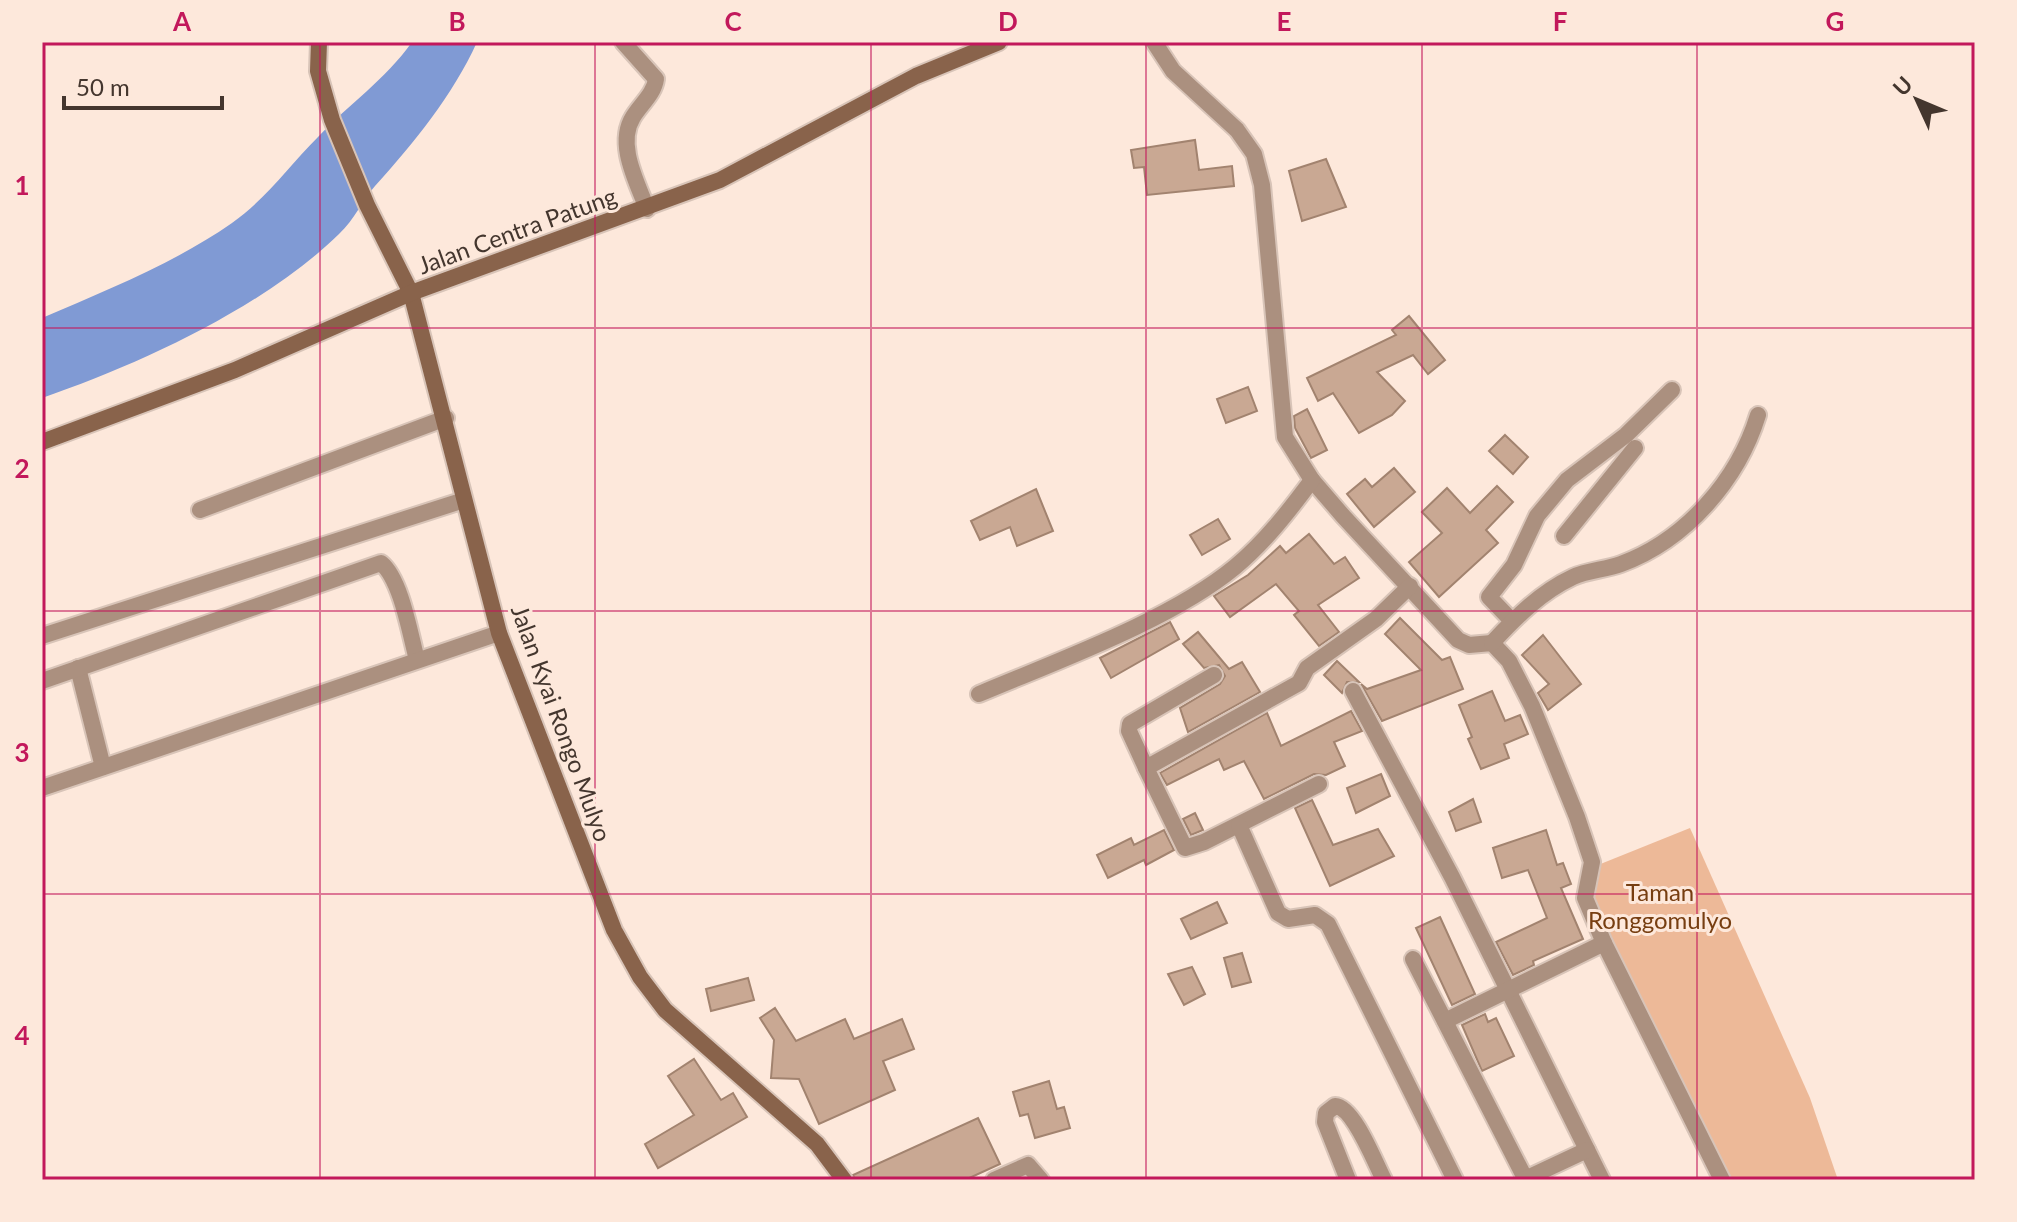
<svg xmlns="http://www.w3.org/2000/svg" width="2017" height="1222" viewBox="0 0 2017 1222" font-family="Lato,sans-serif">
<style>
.green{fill:#edb998}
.water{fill:#809ad4}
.building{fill:#c9a893;stroke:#a2836f;stroke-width:2}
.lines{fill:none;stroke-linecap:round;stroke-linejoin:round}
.street-casing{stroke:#d8c4b8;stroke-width:20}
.secondary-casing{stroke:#d8c4b8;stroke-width:20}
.street{stroke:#ab907f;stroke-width:16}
.secondary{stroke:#89634b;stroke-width:16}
.grid{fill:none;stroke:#c2185b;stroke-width:2;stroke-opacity:0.55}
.labels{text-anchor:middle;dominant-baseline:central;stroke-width:6;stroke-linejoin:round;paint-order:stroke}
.street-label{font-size:24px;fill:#44362e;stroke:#fde8db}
.park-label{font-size:24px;fill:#773e11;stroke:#fde8db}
.neatline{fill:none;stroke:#c2185b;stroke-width:3}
.grid-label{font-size:26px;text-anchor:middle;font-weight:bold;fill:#c2185b}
</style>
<rect width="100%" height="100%" fill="#fde8db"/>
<path class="green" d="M1690 828 1810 1098 1838 1180H1726L1592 900 1598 865Z"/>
<path class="water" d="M412 42H477C453 95 414 143 375 186 361 202 355 219 339 234 266 306 139 365 42 398V318C107 290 173 264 232 223 266 199 289 166 318 137 349 104 385 80 412 42Z"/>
<g class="building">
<path d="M1195 140 1199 170 1232 166 1234 186 1147 195 1144 167 1134 168 1131 150Z"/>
<path d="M1326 159 1346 207 1302 221 1289 171Z"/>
<path d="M1409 316 1445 360 1428 374 1413 355 1377 372 1405 401 1392 415 1359 433 1333 393 1318 401 1307 378 1396 335 1392 330Z"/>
<path d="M1248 387 1257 411 1226 423 1217 399Z"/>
<path d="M1307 409 1327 450 1311 458 1295 428 1294 416Z"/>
<path d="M1505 435 1528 457 1513 474 1489 451Z"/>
<path d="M1394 468 1415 492 1374 527 1347 494 1365 479 1372 487Z"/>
<path d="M1497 486 1513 502 1486 530 1498 543 1439 597 1409 562 1442 533 1422 512 1447 488 1470 513Z"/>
<path d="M1036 489 1053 531 1017 546 1010 527 980 540 971 521Z"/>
<path d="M1218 519 1230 539 1202 555 1190 535Z"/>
<path d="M1309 534 1334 564 1345 557 1359 578 1318 605 1339 632 1319 646 1294 615 1299 611 1276 584 1230 617 1214 596 1248 575 1280 546 1286 553Z"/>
<path d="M1400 618 1442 660 1450 657 1463 689 1382 721 1361 684 1367 689 1421 670 1385 634Z"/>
<path d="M1170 622 1179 639 1111 678 1100 658Z"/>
<path d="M1198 632 1229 669 1242 662 1260 692 1188 732 1180 708 1220 684 1225 676 1219 665 1204 668 1183 644Z"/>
<path d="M1543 635 1581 684 1548 710 1538 693 1549 684 1522 655Z"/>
<path d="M1337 661 1359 682H1347L1342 693 1324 675Z"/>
<path d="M1492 691 1505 721 1520 715 1528 734 1504 744 1509 758 1481 769 1468 739 1472 737 1459 705Z"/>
<path d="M1351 711 1362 731 1334 742 1345 766 1326 775 1314 774 1264 799 1244 761 1224 770 1219 759 1167 785 1160 773 1267 713 1281 746Z"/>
<path d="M1381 774 1390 796 1356 813 1347 788Z"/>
<path d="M1473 799 1481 822 1456 831 1449 812Z"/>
<path d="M1312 800 1333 845 1378 829 1394 856 1330 886 1295 808Z"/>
<path d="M1195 813 1203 830 1191 835 1183 819Z"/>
<path d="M1164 830 1174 850 1146 865 1144 860 1108 878 1097 855 1131 838 1134 845Z"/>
<path d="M1546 830 1557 865 1563 863 1571 884 1561 888 1583 939 1533 961 1534 965 1513 975 1496 942 1547 918 1528 870 1502 878 1493 848Z"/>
<path d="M1217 902 1227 923 1191 939 1181 919Z"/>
<path d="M1440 917 1475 994 1452 1005 1416 928Z"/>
<path d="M1242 953 1251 982 1232 987 1224 958Z"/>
<path d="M1192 967 1205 994 1184 1005 1168 974Z"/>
<path d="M748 978 754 1000 711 1011 706 989Z"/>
<path d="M775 1008 796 1041 845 1019 854 1039 902 1019 914 1049 883 1061 895 1090 819 1124 799 1079 771 1078 774 1040 760 1018Z"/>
<path d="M1485 1014 1488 1022 1496 1018 1514 1056 1482 1071 1462 1025Z"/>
<path d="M694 1059 721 1100 733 1093 747 1117 658 1168 645 1144 694 1115 668 1076Z"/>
<path d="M1049 1081 1057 1109 1064 1107 1070 1128 1035 1138 1028 1114 1020 1116 1013 1092Z"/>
<path d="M978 1118 1000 1164 965 1180H855L853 1175Z"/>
</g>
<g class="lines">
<defs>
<g id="street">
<path d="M623 42 656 79C654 94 641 104 633 117 616 144 637 182 647 209"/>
<path d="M1154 42 1173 71 1237 130 1254 154 1262 185 1285 437 1312 480 1343 516 1458 640 1469 645 1492 643 1509 661 1532 706 1577 817 1592 862 1585 898 1604 943 1722 1180"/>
<path d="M200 510 446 418"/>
<path d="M1564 536 1635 448"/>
<path d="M1512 621 1489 597 1514 565 1537 516 1567 480 1626 435 1672 390"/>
<path d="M42 636 464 500"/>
<path d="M1492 643C1516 617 1541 592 1573 577 1588 570 1605 570 1621 564 1686 540 1738 480 1758 415"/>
<path d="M78 668 103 767"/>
<path d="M42 681 381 563C401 579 410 634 417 660"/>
<path d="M1353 691 1452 877 1602 1180"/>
<path d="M979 694C1057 661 1171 620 1235 567 1265 542 1289 511 1312 480"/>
<path d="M1146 768 1129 731 1130 724 1214 675"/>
<path d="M1319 784 1204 842 1185 848 1146 768 1299 683 1307 668 1376 619 1410 586"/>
<path d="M42 788 499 633"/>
<path d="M1239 825 1278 913 1288 919 1315 915 1328 924 1455 1180"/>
<path d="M1413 959 1526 1180"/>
<path d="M1445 1021 1604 943"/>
<path d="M994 1180 1028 1165 1041 1180"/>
<path d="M1348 1180 1325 1122 1326 1113 1335 1106C1354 1107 1375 1163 1384 1180"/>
<path d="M1523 1180 1587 1150"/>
</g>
<g id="secondary">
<path d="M319 42 318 71 332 120 367 205 411 293 499 633 614 930 640 977 665 1010 817 1144 844 1180"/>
<path d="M42 442 235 370 411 293 720 180 916 76 999 42"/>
</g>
</defs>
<use href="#street" class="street-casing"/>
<use href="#secondary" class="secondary-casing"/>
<use href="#street" class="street"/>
<use href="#secondary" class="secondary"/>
</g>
<path class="grid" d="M320 42V1180M595 42V1180M871 42V1180M1146 42V1180M1422 42V1180M1697 42V1180M42 328H1975M42 611H1975M42 894H1975"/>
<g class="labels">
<g class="street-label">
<text transform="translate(517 230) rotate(-20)">Jalan Centra Patung</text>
<text transform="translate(562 723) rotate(70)">Jalan Kyai Rongo Mulyo</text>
</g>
<g class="park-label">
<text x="1660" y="891">Taman<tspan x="1660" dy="28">Ronggomulyo</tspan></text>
</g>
</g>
<rect width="2017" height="1222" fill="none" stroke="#fde8db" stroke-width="88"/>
<g transform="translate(1917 100) rotate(314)" stroke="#fde8db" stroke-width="6" paint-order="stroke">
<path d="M0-6L14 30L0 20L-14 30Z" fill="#44362e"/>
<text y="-12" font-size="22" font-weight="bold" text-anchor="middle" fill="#44362e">U</text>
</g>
<path d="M64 96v12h158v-12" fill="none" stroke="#44362e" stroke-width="4"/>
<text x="76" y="96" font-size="24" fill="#44362e" stroke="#fde8db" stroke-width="6" paint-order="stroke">50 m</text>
<rect x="44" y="44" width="1929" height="1134" class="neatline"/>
<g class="grid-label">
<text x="182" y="31">A</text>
<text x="457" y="31">B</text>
<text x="733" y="31">C</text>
<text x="1008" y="31">D</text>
<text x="1284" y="31">E</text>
<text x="1560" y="31">F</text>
<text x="1835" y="31">G</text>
<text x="22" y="195">1</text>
<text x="22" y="478">2</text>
<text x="22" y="762">3</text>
<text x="22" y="1045">4</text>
</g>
</svg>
